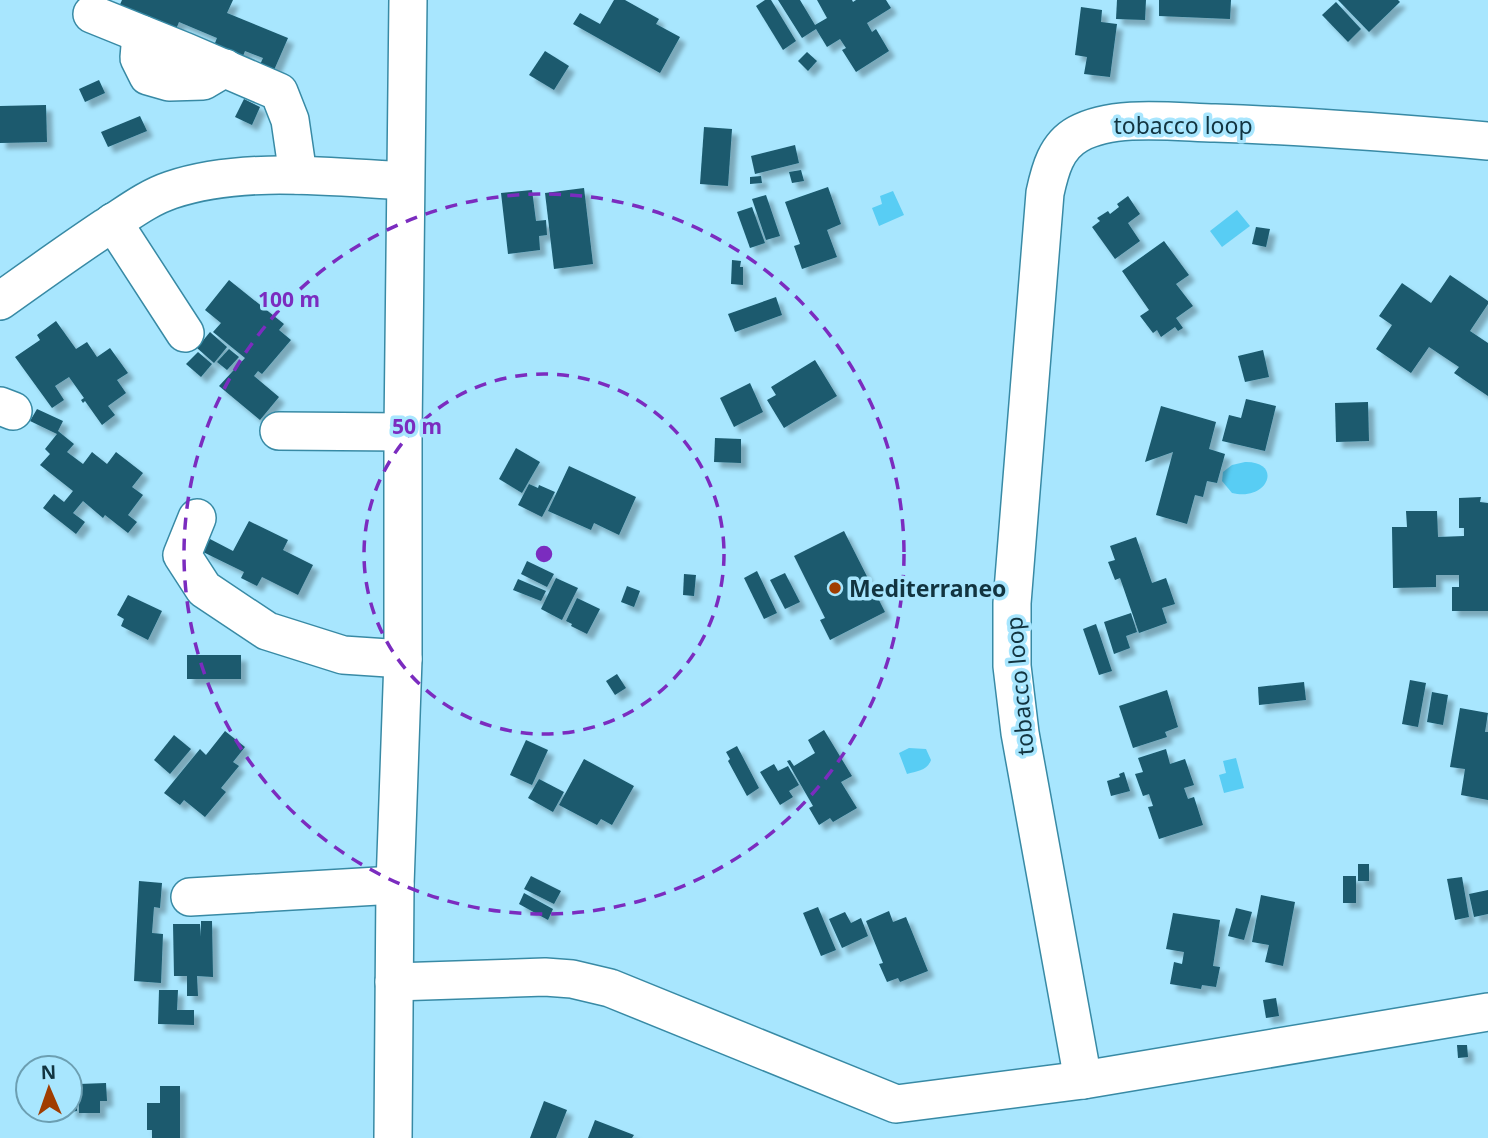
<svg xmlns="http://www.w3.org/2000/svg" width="1488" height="1138" viewBox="0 0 1488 1138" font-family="'Noto Sans',sans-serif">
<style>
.water{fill:#58cdf4}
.building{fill:#1a5a6e;filter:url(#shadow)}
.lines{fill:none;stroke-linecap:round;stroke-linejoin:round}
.minor-casing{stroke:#388aa5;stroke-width:40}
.minor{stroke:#fff;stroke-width:37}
.ring{fill:none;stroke:#7b2cbf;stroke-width:3.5;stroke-dasharray:12 9}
.poi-dot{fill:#a03d01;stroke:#a8e6fe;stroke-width:2.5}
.labels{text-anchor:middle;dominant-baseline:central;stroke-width:7;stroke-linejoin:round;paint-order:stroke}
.street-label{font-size:23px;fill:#123440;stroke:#a8e6fe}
.poi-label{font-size:23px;font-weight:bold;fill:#123440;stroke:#a8e6fe;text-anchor:start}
.centre{fill:#7b2cbf;stroke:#a8e6fe;stroke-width:3.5}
.ring-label{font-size:21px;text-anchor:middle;font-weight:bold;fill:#7b2cbf;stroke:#a8e6fe;stroke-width:7;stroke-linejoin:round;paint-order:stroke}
</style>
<defs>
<filter id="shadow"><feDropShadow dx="6" dy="6" stdDeviation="2" flood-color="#0004"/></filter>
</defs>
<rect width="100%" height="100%" fill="#a8e6fe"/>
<g class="water">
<path d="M893 191 904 215 879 226 872 208 882 204 880 196Z"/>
<path d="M1237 210 1250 226 1222 247 1210 231Z"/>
<path d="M1245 462C1283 461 1269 502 1232 493L1222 481 1223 472 1232 465Z"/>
<path d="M909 748 926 749 931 760C927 771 917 771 907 774L899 753Z"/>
<path d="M1236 758 1244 788 1224 793 1219 775 1226 773 1223 761Z"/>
</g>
<g class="building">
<path d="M122 0H233L227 13 288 38 271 77 257 71 263 58 245 51 239 66 211 53 217 38 179 22 174 34 114 18Z"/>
<path d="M614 0H625L659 19 656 24 680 37 660 73 573 24 580 13 600 24Z"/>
<path d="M765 0H771L796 41 783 50 756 6Z"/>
<path d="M778 0H800L815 25 827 18 817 0H852L853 2 856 0H886L891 8 867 23 872 32 876 29 889 51 856 72 842 50 846 48 840 39 827 47 816 29 802 38Z"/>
<path d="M1117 0H1146L1145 20 1116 19Z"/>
<path d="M1159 0H1231L1230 19 1159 16Z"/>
<path d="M1338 0H1398L1400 2 1369 32Z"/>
<path d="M1336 2 1361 29 1348 42 1322 15Z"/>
<path d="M1081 7 1102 10 1101 22 1117 24 1110 77 1084 74 1087 57 1075 55Z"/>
<path d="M545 51 569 66 554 90 529 75Z"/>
<path d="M807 52 817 61 808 71 798 61Z"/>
<path d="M99 80 105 93 85 102 79 89Z"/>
<path d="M244 99 260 107 252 125 235 117Z"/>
<path d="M46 105 47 142 0 143V106Z"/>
<path d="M140 116 147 131 108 147 101 132Z"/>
<path d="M704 127 732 129 728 186 700 184Z"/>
<path d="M795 145 799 163 755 174 751 156Z"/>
<path d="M801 170 804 181 792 183 789 172Z"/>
<path d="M761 176 762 183 750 184V177Z"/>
<path d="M828 187 841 224 827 230 837 257 802 269 794 246 800 244 785 202Z"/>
<path d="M584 188 593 264 554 269 545 193Z"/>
<path d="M532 190 536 221 546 220 547 235 539 236 540 250 508 254 501 193Z"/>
<path d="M766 195 780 236 766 240 752 199Z"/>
<path d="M1128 196 1140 214 1128 223 1140 241 1115 259 1092 227 1100 221 1097 218 1108 211 1110 214 1119 207 1117 204Z"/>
<path d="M752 207 765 243 750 248 737 212Z"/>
<path d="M1256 227 1270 229 1266 247 1252 244Z"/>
<path d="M1164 241 1189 275 1176 284 1193 306 1176 318 1183 328 1178 331 1175 327 1161 337 1157 330 1153 333 1140 316 1149 310 1122 271Z"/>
<path d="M732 260 741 261 740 267H743V285L731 284Z"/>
<path d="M1450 275 1488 301V304L1470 331 1488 343V396L1454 373 1459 367 1429 347 1411 373 1376 349 1392 325 1379 316 1402 283 1431 303Z"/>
<path d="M229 280 284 324 279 330 291 340 262 374 258 371 254 376 279 397 260 420 219 386 245 358 213 332 221 323 205 310Z"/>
<path d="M776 297 782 315 735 332 728 314Z"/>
<path d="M56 321 76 349 87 342 97 357 110 348 128 373 117 380 126 393 108 406 115 415 102 425 85 401 83 403 81 400 84 398 69 377 55 386 64 400 52 408 15 357 40 340 37 335Z"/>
<path d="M210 332 227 347 214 363 197 348Z"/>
<path d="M229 349 239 357 227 370 217 362Z"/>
<path d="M1263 350 1269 377 1245 382 1238 356Z"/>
<path d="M198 352 212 364 201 377 186 364Z"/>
<path d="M815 360 837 396 784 428 767 400 776 395 771 387Z"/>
<path d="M750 383 763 412 734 427 720 398Z"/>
<path d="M1246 399 1276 406 1265 451 1222 441 1229 415 1241 418Z"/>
<path d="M1368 402 1369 441 1336 442 1335 403Z"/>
<path d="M1161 406 1216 422 1209 449 1225 454 1217 483 1207 481 1203 497 1195 495 1187 524 1156 515 1173 452 1145 462Z"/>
<path d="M37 409 63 421 58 431 74 444 67 452 83 464 92 452 107 464 116 452 143 473 132 487 143 495 128 515 137 522 128 533 105 515 103 518 83 501 73 513 85 522 76 534 43 508 54 494 64 502 73 491 40 465 50 454 45 449 57 434 30 421Z"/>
<path d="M715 438 741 439V463L714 462Z"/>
<path d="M516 448 540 462 522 493 499 479Z"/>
<path d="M569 466 636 497 619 535 594 523 591 530 548 511Z"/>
<path d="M529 484 538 488 539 485 555 492 542 517 518 505Z"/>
<path d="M1481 497 1480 502 1488 503V611H1452V587H1459V575H1436V587L1393 588 1392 527H1407L1406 511H1437L1438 537 1464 536V528H1459V498Z"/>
<path d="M249 521 288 540 283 550 313 565 298 595 262 577 257 586 241 578 244 572 203 552 210 539 233 551Z"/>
<path d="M844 531 885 612 830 640 820 620 825 618 794 556Z"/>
<path d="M1136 537 1152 583 1166 578 1175 604 1162 608 1167 623 1139 633 1120 578 1115 580 1108 562 1115 560 1110 546Z"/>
<path d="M527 561 554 574 547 587 521 574Z"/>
<path d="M757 571 777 613 764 619 744 578Z"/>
<path d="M785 573 800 602 785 609 770 580Z"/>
<path d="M684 574 696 575 694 596 683 595Z"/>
<path d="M556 578 578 588 562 620 541 609Z"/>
<path d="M518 579 546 591 541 601 513 590Z"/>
<path d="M627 586 640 591 634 607 621 602Z"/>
<path d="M128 595 162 611 148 640 121 626 124 619 117 615Z"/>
<path d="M577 598 600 609 587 634 571 626 572 624 566 621Z"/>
<path d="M1131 613 1137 632 1126 636 1130 648 1114 654 1104 622Z"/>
<path d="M1096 624 1112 671 1099 675 1083 629Z"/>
<rect x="187" y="655" width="54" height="24"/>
<path d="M617 674 626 688 615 695 606 681Z"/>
<path d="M1410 680 1426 683 1418 727 1402 724Z"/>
<path d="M1304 682 1306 700 1259 705 1258 687Z"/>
<path d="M1167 690 1178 727 1165 732 1167 737 1133 748 1119 706Z"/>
<path d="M1432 692 1448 695 1443 725 1427 722Z"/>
<path d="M1460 708 1488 713 1485 732H1488V800L1461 795 1465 769 1450 767Z"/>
<path d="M824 730 852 776 841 782 857 808 833 822 830 818 819 825 809 808 813 806 787 761 790 760 794 766 815 753 808 740Z"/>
<path d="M225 731 245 747 233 762 239 766 221 788 226 792 205 817 184 800 180 805 164 793 200 749 206 755Z"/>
<path d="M174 735 191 749 170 774 154 760Z"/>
<path d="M526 740 548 750 532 785 510 775Z"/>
<path d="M737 746 759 788 747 796 728 761 730 759 726 752Z"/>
<path d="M1166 749 1170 764 1185 759 1194 785 1184 788 1188 799 1194 797 1203 825 1159 839 1148 807 1153 806 1149 794 1143 796 1135 774 1143 772 1138 758Z"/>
<path d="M584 759 634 786 612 825 601 819 597 825 559 805Z"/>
<path d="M774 764 778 771 788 766 799 785 789 791 793 797 780 805 760 772Z"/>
<path d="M1124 772 1130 791 1111 796 1107 781 1120 777 1119 774Z"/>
<path d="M539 779 564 792 553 812 528 798Z"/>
<rect x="1358" y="864" width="11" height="17"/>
<path d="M531 876 561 891 554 904 524 889Z"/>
<rect x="1343" y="876" width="13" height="27"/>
<path d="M1462 877 1469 917 1455 920 1447 879Z"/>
<path d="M139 881 162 883 160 908 154 907 152 933 163 934 161 983 134 981Z"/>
<path d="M1488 890V914L1474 917 1469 894Z"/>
<path d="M524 893 553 909 548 920 519 904Z"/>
<path d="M1261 895 1295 902 1283 966 1265 962 1269 945 1252 942Z"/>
<path d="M818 907 836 950 821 956 803 913Z"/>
<path d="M1236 908 1252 912 1244 940 1228 936Z"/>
<path d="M889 911 893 922 906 917 928 971 900 982 898 978 887 982 879 964 883 963 866 921Z"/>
<path d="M845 912 851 923 861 918 868 936 842 948 829 919Z"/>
<path d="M1173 913 1220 920 1213 966 1220 967 1216 987 1202 985 1201 989 1170 984 1174 962 1182 964 1184 952 1166 949Z"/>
<path d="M201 921H212L213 977 197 976 198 996H187V976H174L173 924H200L201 937Z"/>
<path d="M159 990H178L177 1010H194V1025L158 1024Z"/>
<path d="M1276 998 1279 1016 1266 1018 1263 1000Z"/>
<path d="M1457 1045H1467L1468 1057 1458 1058Z"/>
<path d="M106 1083 107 1101H100V1113H79V1084Z"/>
<path d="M70 1084H77V1111L70 1112Z"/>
<path d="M160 1086H180V1138H152V1130H147V1103H160Z"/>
<path d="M544 1101 567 1110 556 1138H530Z"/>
<path d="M595 1120 634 1135 632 1138H588Z"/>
</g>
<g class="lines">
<defs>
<g id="minor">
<path d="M92 14 186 52 279 92 290 120 298 175"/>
<path d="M141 34 139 58 148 76 169 82 203 81 225 68"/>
<path d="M1488 141C1397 133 1306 126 1215 123 1174 122 1114 114 1078 134 1056 146 1050 170 1045 193L1012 603V666L1020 733 1083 1080 1488 1012"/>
<path d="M113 222 185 333"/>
<path d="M0 301C35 276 70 251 106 227 127 214 147 198 171 190 243 166 330 177 405 181"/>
<path d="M0 406 13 411"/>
<path d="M279 431 403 432"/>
<path d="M197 518 182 555 204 589 267 631 343 655 403 659"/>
<path d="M190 897 395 885"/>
<path d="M394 982 545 977 572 979 610 988 896 1104 1083 1080"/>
<path d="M393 1138 395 885 403 659V432L408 0"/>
</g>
</defs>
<use href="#minor" class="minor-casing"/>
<use href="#minor" class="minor"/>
</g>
<g class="ring">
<circle cx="544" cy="554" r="180"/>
<circle cx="544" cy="554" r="360"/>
</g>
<circle class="poi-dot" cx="835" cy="588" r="7"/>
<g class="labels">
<g class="street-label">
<text x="1183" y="125">tobacco loop</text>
<text transform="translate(1019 686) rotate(-95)">tobacco loop</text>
</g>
<g class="poi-label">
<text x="849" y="588">Mediterraneo</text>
</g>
</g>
<circle cx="544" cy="554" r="10" class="centre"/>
<g class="ring-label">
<text x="289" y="307">100 m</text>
<text x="417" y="434">50 m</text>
</g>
<g transform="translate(49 1089) rotate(358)"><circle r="33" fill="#a8e6fe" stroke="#6c9fb2" stroke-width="2"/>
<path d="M0-5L12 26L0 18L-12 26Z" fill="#a03d01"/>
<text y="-10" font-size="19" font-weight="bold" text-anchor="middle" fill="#123440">N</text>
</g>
</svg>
